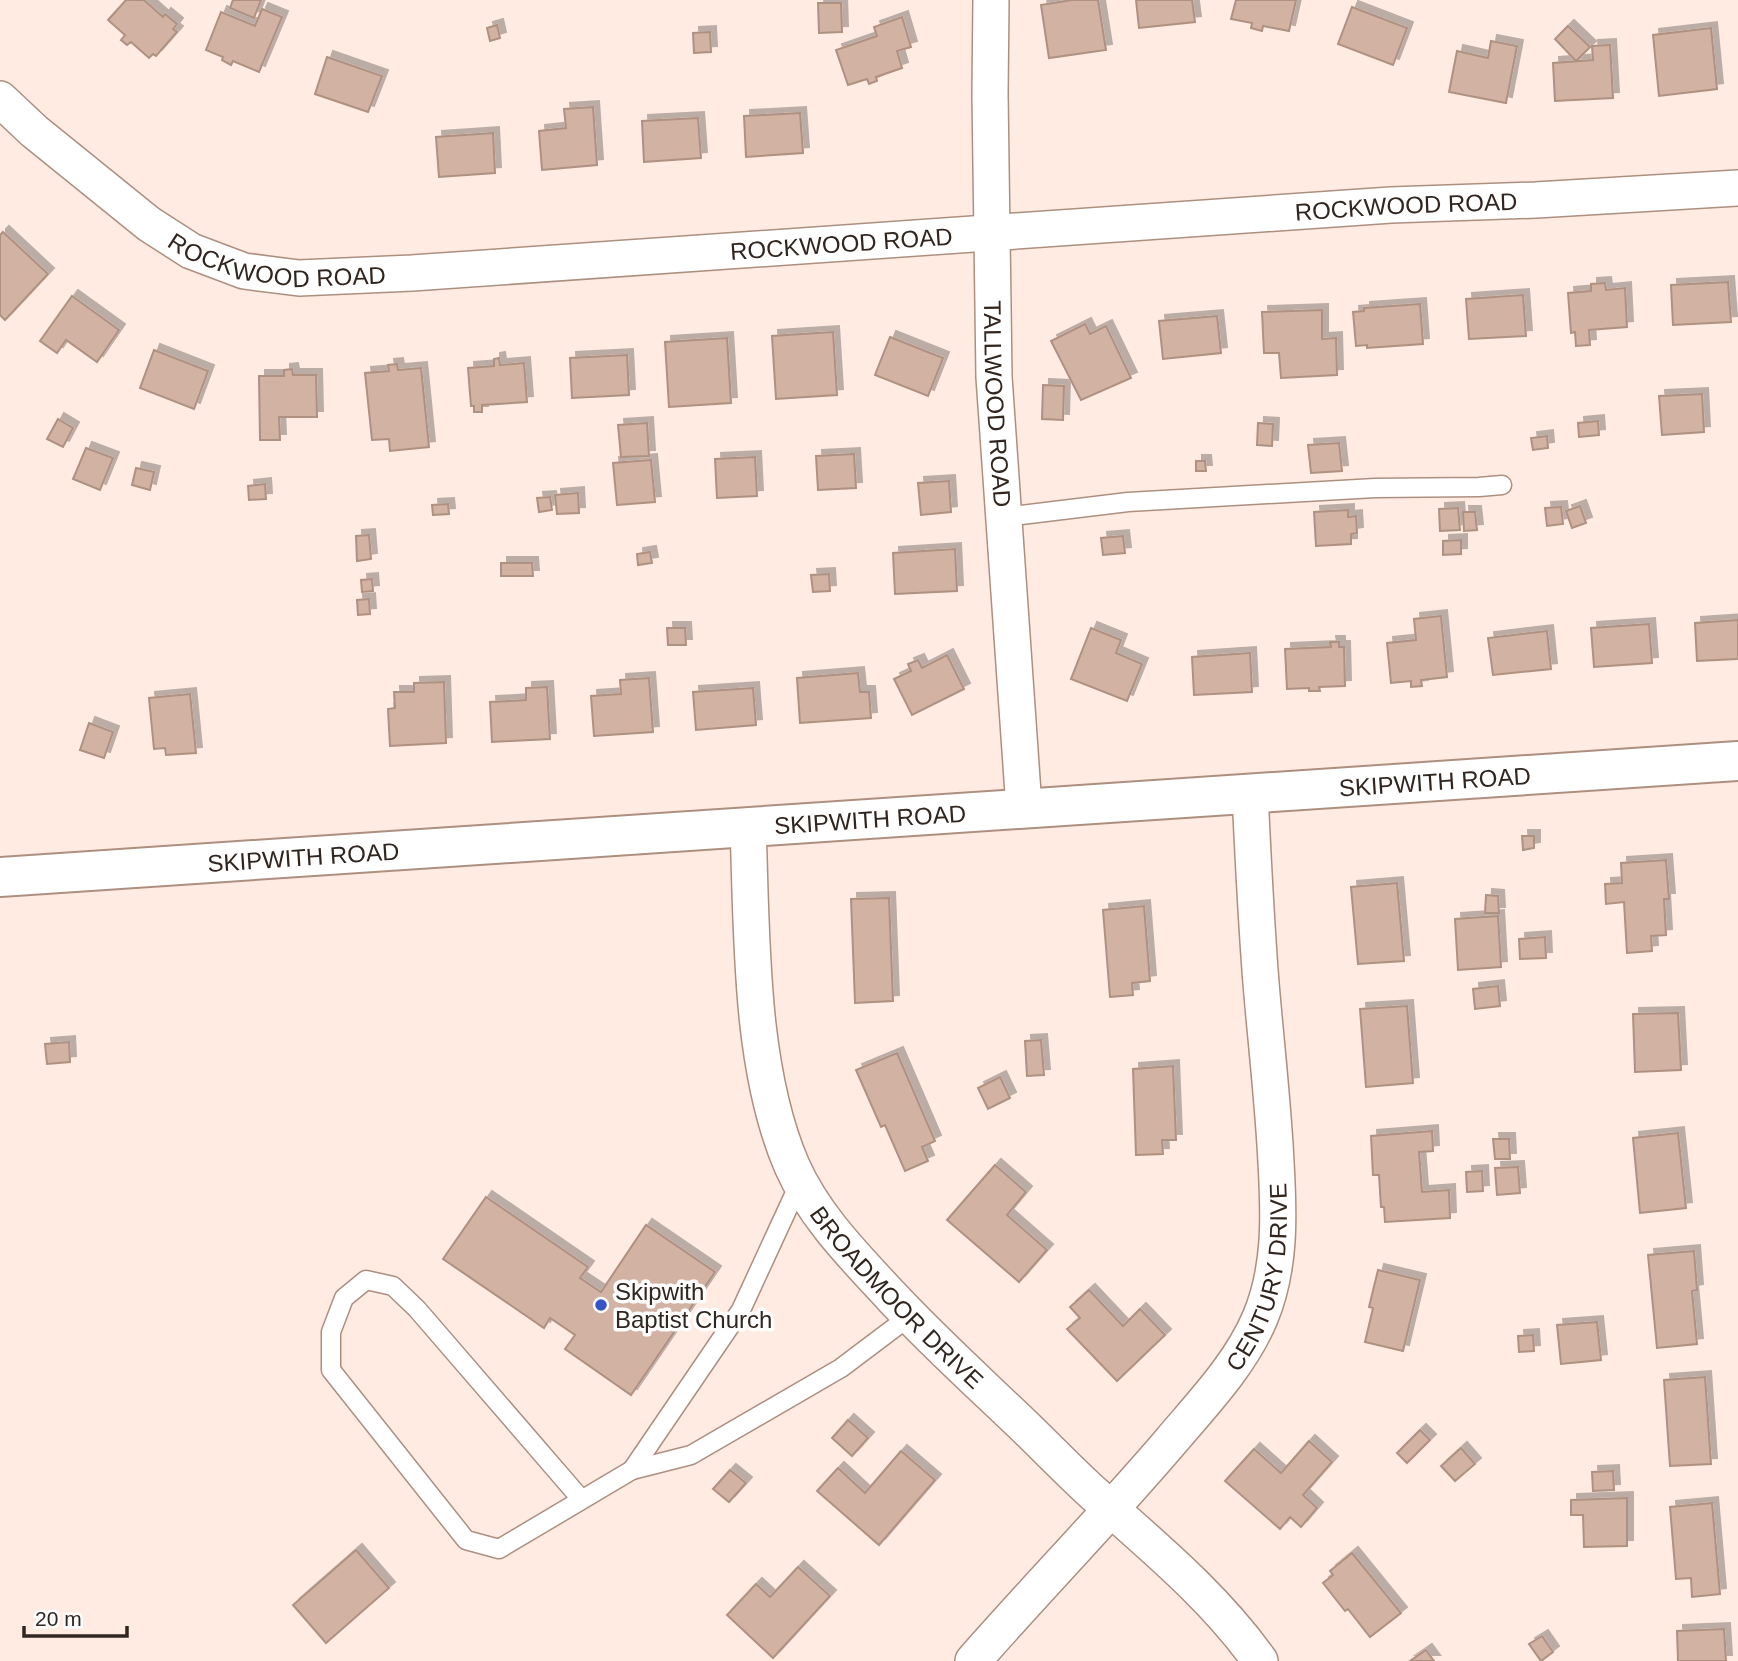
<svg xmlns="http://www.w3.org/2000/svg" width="1738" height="1661" viewBox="0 0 1738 1661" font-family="Helvetica,sans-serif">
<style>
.building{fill:#d2b2a3;stroke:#af9182;stroke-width:2;filter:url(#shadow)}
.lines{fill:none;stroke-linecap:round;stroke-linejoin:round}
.service-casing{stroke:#ad8f80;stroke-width:21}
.minor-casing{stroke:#ad8f80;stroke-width:38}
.secondary-casing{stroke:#ad8f80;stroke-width:42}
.service{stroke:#fff;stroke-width:18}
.minor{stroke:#fff;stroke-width:35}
.secondary{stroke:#fff;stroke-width:38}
.poi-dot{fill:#3555c6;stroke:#fdfdfd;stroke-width:2.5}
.labels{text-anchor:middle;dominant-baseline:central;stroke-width:7;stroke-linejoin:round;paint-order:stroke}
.street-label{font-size:24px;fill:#31251f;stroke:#fdfdfd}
.poi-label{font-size:24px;fill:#31251f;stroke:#fdfdfd;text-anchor:start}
</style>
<defs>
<filter id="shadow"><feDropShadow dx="6" dy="-6" stdDeviation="0" flood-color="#0004"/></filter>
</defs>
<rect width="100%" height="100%" fill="#ffebe1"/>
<g class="building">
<path d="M126 0H144L163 17 165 14 177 24 173 29 177 32 156 56 153 54 149 58 131 42 127 45 121 40 125 35 108 20Z"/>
<path d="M233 0H261L254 18 230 8Z"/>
<path d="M1072 0H1098L1106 50 1049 58 1041 5Z"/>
<path d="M1136 0H1192L1195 22 1139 28Z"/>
<path d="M1236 0H1296L1289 31 1263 26 1262 31 1251 28 1252 23 1231 19Z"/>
<path d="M818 3H841L842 32 819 33Z"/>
<path d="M1352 7 1407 28 1393 65 1338 44Z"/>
<path d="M262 9 282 17 259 72 233 61 231 65 222 60 223 57 206 50 221 12 255 26Z"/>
<path d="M902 17 911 47 897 51 902 68 876 77 877 81 869 84 867 79 848 85 836 50 877 36 874 27Z"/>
<path d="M497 25 500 38 490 41 487 28Z"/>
<path d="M1568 26 1590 47 1576 61 1555 39Z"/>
<path d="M1711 28 1717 89 1659 96 1653 35Z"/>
<path d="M710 32 711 52 694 53 693 33Z"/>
<path d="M1491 41 1517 46 1506 103 1449 92 1457 51 1488 58Z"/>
<path d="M1610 45 1613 98 1555 101 1553 63 1593 60 1592 46Z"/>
<path d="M327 57 382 76 368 112 315 94Z"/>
<path d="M593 107 597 165 542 170 539 131 566 128 564 109Z"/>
<path d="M800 113 803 153 746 157 744 116Z"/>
<path d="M698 118 701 158 644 162 642 121Z"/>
<path d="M493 133 495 173 439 177 436 137Z"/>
<path d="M3 232 48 274 5 320 0 315V235Z"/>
<path d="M1728 282 1731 322 1673 325 1671 285Z"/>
<path d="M1605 283 1606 290 1625 288 1627 327 1589 330 1590 345 1576 346 1575 332 1571 333 1568 293 1591 291V284Z"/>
<path d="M1523 295 1526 336 1469 339 1466 299Z"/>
<path d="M72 296 119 330 97 362 66 340 57 353 40 341Z"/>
<path d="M1420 304 1423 344 1367 348V345L1356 346 1353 312 1364 311V308Z"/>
<path d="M1322 310V339L1336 338 1337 375 1281 378 1279 353H1264L1262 312Z"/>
<path d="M1217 316 1221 353 1163 359 1159 321Z"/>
<path d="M1085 324 1090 334 1106 326 1131 378 1081 400 1051 341Z"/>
<path d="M833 332 837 395 776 399 772 336Z"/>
<path d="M890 337 943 358 928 396 875 375Z"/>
<path d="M727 338 731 403 669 407 665 342Z"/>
<path d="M154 350 208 371 194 409 140 388Z"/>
<path d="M627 355 629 395 572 398 570 358Z"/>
<path d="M499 358 500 365 524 363 527 402 482 405V412H474V406H471L468 368 494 366V359Z"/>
<path d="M397 364 398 370 421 368 429 447 390 451 389 439 372 440 365 373 389 371 388 365Z"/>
<path d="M292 369 293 375H316L317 417H279L280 440H260L259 376H284V370Z"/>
<path d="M1043 385 1064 386 1063 420 1042 419Z"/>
<path d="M1702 394 1704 432 1662 435 1659 396Z"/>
<path d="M58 419 73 428 63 447 47 439Z"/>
<path d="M1598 421 1599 435 1579 437 1578 423Z"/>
<path d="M647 423 649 456 621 457 618 425Z"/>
<path d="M1258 423 1273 424 1272 446 1257 445Z"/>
<path d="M1547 436 1548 448 1533 450 1531 438Z"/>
<path d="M1339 443 1342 471 1311 473 1308 445Z"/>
<path d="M86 448 113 458 100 490 73 479Z"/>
<path d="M854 454 856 488 818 490 816 456Z"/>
<path d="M755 457 757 496 717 498 715 459Z"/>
<path d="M651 460 655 502 617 505 613 463Z"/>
<path d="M1196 461H1205L1206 471H1196Z"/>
<path d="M136 468 154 472 150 490 132 485Z"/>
<path d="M949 481 951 512 921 515 918 483Z"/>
<path d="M265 484 266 499 249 500 248 486Z"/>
<path d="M578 493 579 513 557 514 555 495Z"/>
<path d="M550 497 552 510 539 512 537 498Z"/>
<path d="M448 504 449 514 433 515 432 505Z"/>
<path d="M1580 506 1586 523 1572 528 1566 511Z"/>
<path d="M1561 507 1563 524 1547 526 1545 508Z"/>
<path d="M1458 508 1460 530 1440 531 1439 509Z"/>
<path d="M1348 510V517L1356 516 1357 533 1351 534V544L1316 546 1314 512Z"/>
<path d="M1463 512H1475L1477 530 1464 531Z"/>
<path d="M369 535 371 559 357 561 356 536Z"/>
<path d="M1123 536 1125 553 1103 555 1101 538Z"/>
<path d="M1461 540V554L1443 555V541Z"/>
<path d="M955 549 957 591 895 594 893 553Z"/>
<path d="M650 552 652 563 638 565 637 554Z"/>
<path d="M501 563H532L533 576H501Z"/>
<path d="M829 574 830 591 813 592 811 575Z"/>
<path d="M372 579 373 591 362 592 361 580Z"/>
<path d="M369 599 370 614 358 615 357 600Z"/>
<path d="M1441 616 1447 677 1421 680 1422 686 1411 687V681L1391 683 1387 643 1416 640 1414 619Z"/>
<path d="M1738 620V659L1697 661 1695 623Z"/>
<path d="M1649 624 1652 663 1594 667 1591 628Z"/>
<path d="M667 628H685L686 645H668Z"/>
<path d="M1091 628 1121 640 1116 653 1142 664 1127 701 1071 679Z"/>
<path d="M1547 631 1551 669 1493 675 1488 638Z"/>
<path d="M1330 642H1339V647H1344L1345 686 1319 687 1320 691H1309V688L1287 689 1285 649 1331 647Z"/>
<path d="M1250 653 1252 692 1194 695 1192 657Z"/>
<path d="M947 655 964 689 912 715 894 679 911 671 908 664 918 660 922 668Z"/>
<path d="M858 673 860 692H869L871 718 800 723 797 678Z"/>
<path d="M649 678 653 732 594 736 591 696 621 694 620 680Z"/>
<path d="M444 682 446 743 390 746 388 709 395 708 394 692H414V683Z"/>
<path d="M547 687 550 739 492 742 490 702 526 700V688Z"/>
<path d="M753 688 756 725 696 730 693 692Z"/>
<path d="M190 694 196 753 166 755 165 748 154 749 149 698Z"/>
<path d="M89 723 113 732 104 758 80 750Z"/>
<path d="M1522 836H1534V848L1523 850Z"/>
<path d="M1666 860 1669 899H1664L1666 935 1651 936 1652 951 1627 953 1624 902 1606 904 1605 884 1622 883 1621 863Z"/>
<path d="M1397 883 1404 961 1358 964 1351 887Z"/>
<path d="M1486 895 1498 896 1499 913H1485Z"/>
<path d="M889 898 893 1001 855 1003 851 899Z"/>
<path d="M1144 906 1150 981 1132 983 1133 995 1110 997 1103 910Z"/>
<path d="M1498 916 1501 967 1458 970 1455 919Z"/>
<path d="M1545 937 1546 958 1520 959 1519 939Z"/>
<path d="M1498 986 1500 1006 1475 1009 1473 989Z"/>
<path d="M1407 1006 1413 1083 1366 1087 1360 1009Z"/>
<path d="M1678 1013 1681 1070 1635 1072 1633 1014Z"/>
<path d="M1041 1040 1044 1075 1027 1076 1025 1041Z"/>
<path d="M69 1042 70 1062 47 1064 45 1044Z"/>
<path d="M897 1053 935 1141 922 1147 928 1161 905 1171 885 1125 881 1127 856 1070Z"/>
<path d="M1173 1066 1176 1140H1162L1163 1154 1136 1155 1133 1069Z"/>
<path d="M1000 1077 1010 1098 988 1109 978 1088Z"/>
<path d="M1432 1131 1433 1151 1419 1152 1422 1192 1449 1190 1450 1218 1385 1222 1384 1207H1381L1379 1175H1373L1371 1136Z"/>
<path d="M1678 1133 1686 1208 1640 1213 1633 1138Z"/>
<path d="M1493 1139H1509L1510 1159H1495Z"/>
<path d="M995 1165 1026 1192 1007 1215 1047 1250 1019 1282 947 1220Z"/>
<path d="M1518 1167 1520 1193 1497 1195 1495 1168Z"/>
<path d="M1482 1171 1483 1191 1467 1192 1466 1172Z"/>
<path d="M486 1197 588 1267 580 1278 601 1292 646 1225 715 1272 631 1395 565 1349 575 1335 550 1318 544 1328 443 1259Z"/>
<path d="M1694 1251 1697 1290 1692 1291 1697 1344 1657 1348 1648 1255Z"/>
<path d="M1378 1270 1420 1280 1403 1351 1365 1342 1373 1308 1369 1307Z"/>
<path d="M1089 1290 1123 1326 1140 1309 1165 1335 1117 1381 1067 1329 1080 1318 1070 1307Z"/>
<path d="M1597 1322 1601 1360 1561 1364 1557 1325Z"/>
<path d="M1533 1335 1534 1351 1519 1352 1518 1336Z"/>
<path d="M1705 1377 1711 1464 1670 1466 1664 1380Z"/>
<path d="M848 1420 868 1438 852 1456 832 1438Z"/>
<path d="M1420 1430 1430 1440 1407 1463 1397 1453Z"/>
<path d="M1309 1441 1332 1462 1303 1495 1317 1508 1301 1527 1290 1517 1280 1529 1225 1481 1254 1449 1281 1473Z"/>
<path d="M1461 1448 1475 1464 1455 1481 1441 1466Z"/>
<path d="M901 1451 935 1480 879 1545 817 1491 838 1468 865 1493Z"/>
<path d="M730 1470 746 1483 729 1502 713 1489Z"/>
<path d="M1613 1471 1614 1490 1593 1491 1592 1472Z"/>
<path d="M1627 1498V1546L1584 1547 1583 1515H1571V1500Z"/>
<path d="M1712 1503 1720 1594 1692 1597 1691 1578 1676 1579 1670 1507Z"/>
<path d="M356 1550 389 1588 326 1643 293 1605Z"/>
<path d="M1352 1553 1401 1613 1370 1637 1348 1609 1345 1611 1323 1583 1333 1575 1330 1571Z"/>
<path d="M798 1567 830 1596 773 1658 727 1615 756 1584 770 1597Z"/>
<path d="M1724 1629 1726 1661H1678L1677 1631Z"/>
<path d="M1542 1636 1553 1652 1541 1661 1529 1644Z"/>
<path d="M1426 1650 1434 1661H1410Z"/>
</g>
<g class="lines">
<defs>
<g id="service">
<path d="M1005 517 1128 502 1375 488 1479 487 1502 485"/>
<path d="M632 1470 741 1310 800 1182"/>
<path d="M581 1499 417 1309 393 1286 366 1280 344 1298 331 1332V1370L466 1540 499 1549 632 1470 691 1455 841 1368 910 1316"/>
</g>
<g id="minor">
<path id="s1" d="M991 0 990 94 994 377 1024 808"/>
<path id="s2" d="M0 99 34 131 149 224 191 251 244 271 299 278 412 273 1391 205 1536 200 1738 188"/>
<path id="s3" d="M748 826C752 932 749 1067 792 1166 814 1216 854 1256 891 1296 932 1340 976 1380 1020 1422 1044 1445 1067 1469 1092 1492 1151 1545 1214 1596 1260 1661"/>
<path id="s4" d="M973 1661C1038 1587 1107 1516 1171 1441 1203 1403 1240 1365 1260 1318 1281 1268 1279 1215 1276 1162 1273 1102 1266 1043 1261 983 1256 920 1253 857 1250 793"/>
</g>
<g id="secondary">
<path id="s5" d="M0 877 1738 761"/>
</g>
</defs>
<use href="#service" class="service-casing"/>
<use href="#minor" class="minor-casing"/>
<use href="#secondary" class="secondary-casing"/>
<use href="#service" class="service"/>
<use href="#minor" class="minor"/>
<use href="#secondary" class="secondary"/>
</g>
<circle class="poi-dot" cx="601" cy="1305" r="7"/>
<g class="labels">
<g class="street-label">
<text stroke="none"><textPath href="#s2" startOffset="1466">ROCKWOOD ROAD</textPath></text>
<text stroke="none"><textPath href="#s2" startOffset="900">ROCKWOOD ROAD</textPath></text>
<text stroke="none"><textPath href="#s2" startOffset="332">ROCKWOOD ROAD</textPath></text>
<text stroke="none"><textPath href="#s1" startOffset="404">TALLWOOD ROAD</textPath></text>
<text stroke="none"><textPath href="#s5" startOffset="1438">SKIPWITH ROAD</textPath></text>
<text stroke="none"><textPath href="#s5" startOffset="872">SKIPWITH ROAD</textPath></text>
<text stroke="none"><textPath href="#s5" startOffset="304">SKIPWITH ROAD</textPath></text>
<text stroke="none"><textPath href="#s4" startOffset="488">CENTURY DRIVE</textPath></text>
<text stroke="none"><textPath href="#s3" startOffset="514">BROADMOOR DRIVE</textPath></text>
</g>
<g class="poi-label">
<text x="615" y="1291">Skipwith<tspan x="615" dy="28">Baptist Church</tspan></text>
</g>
</g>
<path d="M24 1626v10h103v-10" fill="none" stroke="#31251f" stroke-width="3.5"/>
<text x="35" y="1626" font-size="21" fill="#31251f" stroke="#fdfdfd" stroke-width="5" paint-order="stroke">20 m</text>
</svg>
